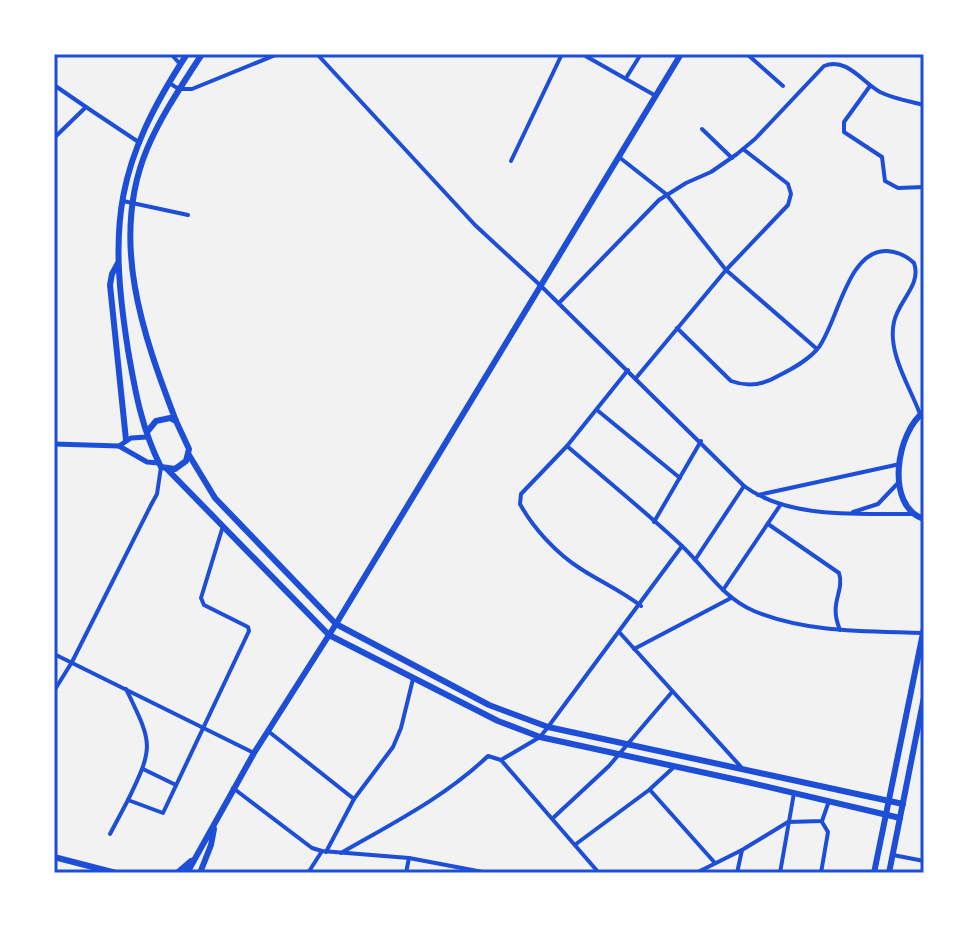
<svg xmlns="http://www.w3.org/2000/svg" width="978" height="927" viewBox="0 0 978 927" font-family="'DejaVu Sans',sans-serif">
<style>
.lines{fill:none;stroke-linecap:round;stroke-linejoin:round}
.minor{stroke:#1d4ed8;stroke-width:4}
.tertiary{stroke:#1d4ed8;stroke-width:5}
.primary{stroke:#1d4ed8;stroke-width:6}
.neatline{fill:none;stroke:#1d4ed8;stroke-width:3}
</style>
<rect width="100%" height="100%" fill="#f2f2f2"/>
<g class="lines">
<g class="minor">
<path d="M171 54 180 64"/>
<path d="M317 54 475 225 541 286 744 486C790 520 860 513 914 514"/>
<path d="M582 54 656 96"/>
<path d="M747 54 783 86"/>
<path d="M626 78 641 54"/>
<path d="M169 83 179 89H192L278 54"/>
<path d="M54 85 86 107"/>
<path d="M870 86 844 122V132L882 157 885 181 898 188 924 187"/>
<path d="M702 129 732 158"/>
<path d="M54 138 86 107 140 143"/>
<path d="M619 157 666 194 726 270 817 349"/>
<path d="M511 161 562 54"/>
<path d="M123 201 188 215"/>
<path d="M559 303 659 200 686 183 711 172 737 154 755 139 824 66C847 57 862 82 880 92 894 99 909 101 924 105"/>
<path d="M677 328 731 381C747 387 763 385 778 376 792 369 809 360 819 347 838 321 848 249 887 251 898 252 906 255 914 263 922 285 898 301 894 322 887 352 910 387 920 414"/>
<path d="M628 370 567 446C605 479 645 511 682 546 706 569 723 598 754 611 807 633 867 631 923 633"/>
<path d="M636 378 726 270 788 205 791 194 788 184 743 149"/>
<path d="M597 410 680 478"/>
<path d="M567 446 521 494 520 504C533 528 557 554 581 569 601 582 622 591 641 606"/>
<path d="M758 495 900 464"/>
<path d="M853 512 878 504 898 483"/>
<path d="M654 522 701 441"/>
<path d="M768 524 839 573C845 592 828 602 840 630"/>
<path d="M695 560 744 486"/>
<path d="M723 590 781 504"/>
<path d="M620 633 742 768"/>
<path d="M634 649 731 598"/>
<path d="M54 654 254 753"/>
<path d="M126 689C152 743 155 745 128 800L163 813 249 631 248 627 204 605 201 598 223 526"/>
<path d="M54 691 72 662 151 505 157 494 161 467"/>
<path d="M268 731 354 799 326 852"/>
<path d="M143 769 176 785"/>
<path d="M233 788 312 848 322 851 409 858 488 873"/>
<path d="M650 790 715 863"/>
<path d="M354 799 393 747 401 728 413 679"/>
<path d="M553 818 609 766 672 692"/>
<path d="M110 834 128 800"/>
<path d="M576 844 649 790 674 767"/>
<path d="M341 853C393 823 445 797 488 756L501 760"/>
<path d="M893 855 924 861"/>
<path d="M308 873 322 851"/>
<path d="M406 873 409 858"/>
<path d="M599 873 501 760 540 737 548 727 682 546"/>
<path d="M696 873 742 850 788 822 822 821 829 801"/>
<path d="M737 873 742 850"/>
<path d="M780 873 794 793"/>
<path d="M821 873 828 832 822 822"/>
</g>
<g class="tertiary">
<path d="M54 444 119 446 147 462 159 463"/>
<path d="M119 446 131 438 147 437"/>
</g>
<g class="primary">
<path d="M118 263 112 274 110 285 126 440"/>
<path d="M924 412C897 431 884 506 924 519"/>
<path d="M176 421C143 335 109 240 147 149 161 116 182 85 202 54"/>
<path d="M147 432 156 421 170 418 176 421 189 449 186 461 175 469 161 467C142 430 135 391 128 350 108 223 116 163 187 54"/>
<path d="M189 455 215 498 336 624 489 705 548 727 903 804"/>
<path d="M167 469 329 635 498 721 540 737 747 782 900 818"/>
<path d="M54 857 116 873"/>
<path d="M177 873 191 861"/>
<path d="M187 873 254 753 336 624 681 54"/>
<path d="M200 873 211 845 214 829"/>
<path d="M874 873 924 628"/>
<path d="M889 873 924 697"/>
</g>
</g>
<rect width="978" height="927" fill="none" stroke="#ffffff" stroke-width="112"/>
<rect x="56" y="56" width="866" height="815" class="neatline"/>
</svg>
